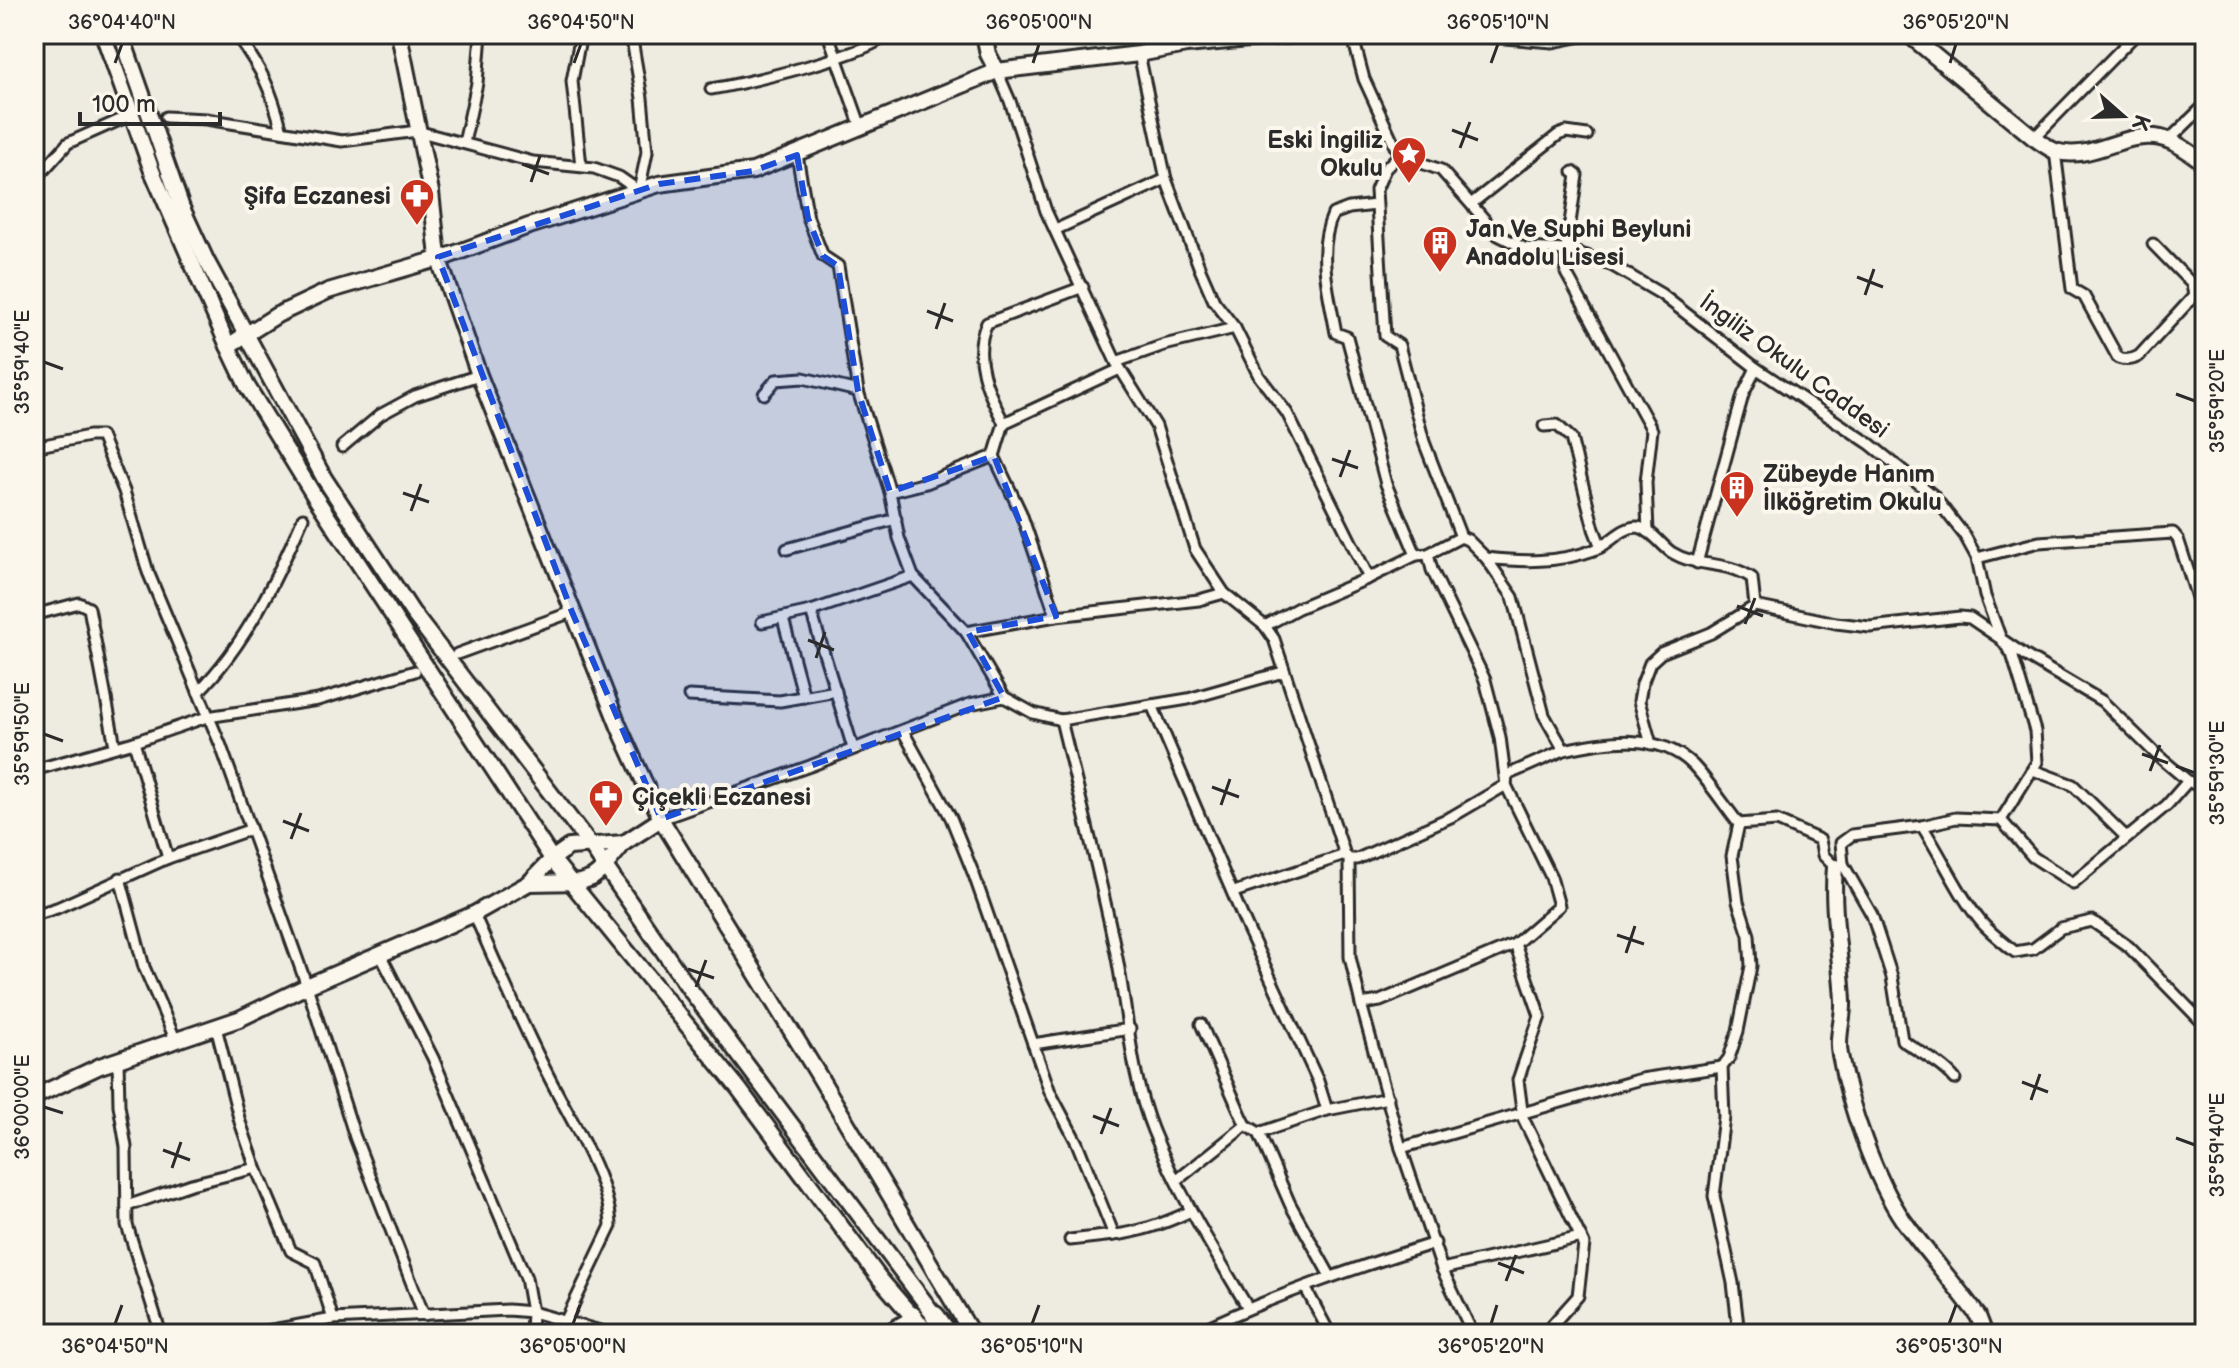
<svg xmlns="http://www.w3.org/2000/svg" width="2239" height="1368" viewBox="0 0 2239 1368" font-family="'Balsamiq Sans',sans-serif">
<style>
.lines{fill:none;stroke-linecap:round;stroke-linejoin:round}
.street-casing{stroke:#2b2b2b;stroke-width:15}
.secondary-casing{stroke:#2b2b2b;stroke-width:20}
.primary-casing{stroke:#2b2b2b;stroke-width:20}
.highway-casing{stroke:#2b2b2b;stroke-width:24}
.street{stroke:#fbf7ec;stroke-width:9}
.secondary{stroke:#fbf7ec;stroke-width:14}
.primary{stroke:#fbf7ec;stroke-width:14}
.highway{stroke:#fbf7ec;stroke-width:18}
.marked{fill:#1d4ed8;fill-opacity:0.2;stroke:#1d4ed8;stroke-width:6;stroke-dasharray:16 10;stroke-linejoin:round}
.ticks{fill:none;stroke:#2b2b2b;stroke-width:3}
.labels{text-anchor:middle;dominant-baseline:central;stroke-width:8;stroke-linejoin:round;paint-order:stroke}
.poi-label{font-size:24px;font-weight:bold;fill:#2b2b2b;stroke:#fbf7ec;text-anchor:start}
.street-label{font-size:24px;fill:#2b2b2b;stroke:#fbf7ec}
.neatline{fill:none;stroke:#2b2b2b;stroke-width:3}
.ticks-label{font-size:20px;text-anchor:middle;fill:#2b2b2b}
</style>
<rect width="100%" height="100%" fill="#eeebe0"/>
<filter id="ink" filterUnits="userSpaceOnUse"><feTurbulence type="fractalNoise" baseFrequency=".0125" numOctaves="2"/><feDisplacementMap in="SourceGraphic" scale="16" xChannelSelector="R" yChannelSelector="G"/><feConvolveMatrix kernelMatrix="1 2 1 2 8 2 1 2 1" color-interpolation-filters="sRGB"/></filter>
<g filter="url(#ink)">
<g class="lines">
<defs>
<g id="street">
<path d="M236 34C262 70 271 88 282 131"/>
<path d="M581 34 572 81 581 166"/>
<path d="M828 34 861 127"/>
<path d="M1352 34 1364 79 1399 155 1441 170 1498 235 1524 248 1566 250 1587 256 1613 266 1661 294 1756 368 1870 444 1933 495 1965 536 1977 558 1985 596 2001 639 2012 654 2035 731 2037 762 2001 820 1956 818 1922 826 1852 835 1841 843 1843 864"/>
<path d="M1455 34 1553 42 1592 34"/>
<path d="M1139 54 1166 179 1200 269 1214 301 1235 328 1259 376 1287 413 1369 578"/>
<path d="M997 71 1010 101 1046 211 1116 362 1156 426 1195 549 1224 593 1265 626 1274 639 1345 855 1349 859 1350 957 1361 1004 1401 1148 1442 1269 1473 1334"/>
<path d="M711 89C741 84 872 54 887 34"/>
<path d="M166 117 206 119 342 141 417 131 533 162 594 168 619 177 639 191 647 152 642 98 631 34"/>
<path d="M2034 138 2136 34"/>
<path d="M2169 140 2205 105"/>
<path d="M464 143 477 83 481 34"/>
<path d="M2055 151 2072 289 2084 296 2118 358C2126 361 2132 360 2139 356L2194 296 2192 284 2153 244"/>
<path d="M797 155 808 218 823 256 838 266 858 391 890 492 899 538 913 576 966 632 1004 697"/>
<path d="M1399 155 1385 169 1376 190 1385 336 1399 345 1424 442 1461 537"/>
<path d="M1573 172 1577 175 1566 250V273L1652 430 1646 482 1648 532"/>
<path d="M34 181 68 143 131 115"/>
<path d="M1471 204 1558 135 1566 132 1587 135"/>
<path d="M1376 205 1349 208 1333 214C1316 252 1329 293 1336 333L1347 337 1386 484 1416 555"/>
<path d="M1057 229 1166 179"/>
<path d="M1116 362 1164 345 1235 328"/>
<path d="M764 394 776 380 803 378 858 391"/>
<path d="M1004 423 1120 369"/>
<path d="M1544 426 1557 425 1571 438 1594 529 1601 547"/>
<path d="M34 447 89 436H101L124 491 148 572 221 746 307 986 355 1137 424 1315"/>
<path d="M342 447 380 415 415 396 479 375"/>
<path d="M994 456 1021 513 1056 616"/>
<path d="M890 492 926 483 994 456 1004 423C988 393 971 356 987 323L1083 287"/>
<path d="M787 549 896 519"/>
<path d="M1486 558C1523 562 1558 563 1594 550 1609 545 1621 527 1637 527 1650 528 1661 545 1671 552 1698 569 1724 559 1752 578L1755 606"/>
<path d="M1977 558 2039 542 2173 533 2178 539 2205 622"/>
<path d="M1697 563 1743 395 1756 368"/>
<path d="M811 611 853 748"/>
<path d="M34 615 79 603 89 608 115 746"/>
<path d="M783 619 804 697"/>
<path d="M762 622 811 611 913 576"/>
<path d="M1265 626 1298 608 1369 578 1416 555 1428 554 1461 537 1468 540 1486 558 1513 597 1544 715 1564 750C1605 741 1659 731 1693 765 1710 783 1724 805 1739 824L1777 821 1820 840 1823 855 1835 867 1843 864 1872 915 1892 977 1902 1040C1919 1052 1942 1063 1955 1079"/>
<path d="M966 632 1056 616 1199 600 1224 593"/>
<path d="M457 654 572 612"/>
<path d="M198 692C246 644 276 580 303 518"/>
<path d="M689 696 780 701 836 691"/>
<path d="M1152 705 1247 927 1318 1081 1327 1110"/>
<path d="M1061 720C1080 799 1101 878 1117 958 1128 1015 1131 1077 1153 1131 1178 1193 1214 1251 1248 1308"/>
<path d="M903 731 951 818 974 875 1050 1092 1077 1143 1114 1235C1142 1232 1166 1223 1191 1211"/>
<path d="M134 742 168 858"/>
<path d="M1651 744 1639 701 1642 684 1650 663 1661 653 1711 633 1755 606 1836 623 1870 627 1960 617 1970 618 2026 656 2102 701 2156 754 2188 781 2205 789"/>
<path d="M34 770 134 742 207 717 318 700 415 671"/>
<path d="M2033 770 2073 785 2127 838"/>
<path d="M661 819 810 766 970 704 1004 697 1033 713 1061 720 1188 699 1283 672"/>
<path d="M2001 820 2033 857 2073 883 2167 805 2188 781"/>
<path d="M1922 826C1943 858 1958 894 1982 923 1991 933 2004 943 2015 952L2033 949 2061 928 2092 921 2129 947 2205 1025"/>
<path d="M1349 859H1357L1453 816 1506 785 1507 775 1564 750"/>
<path d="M120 878 144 967 176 1041"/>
<path d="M1234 892 1345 855"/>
<path d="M474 914C498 968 521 1023 548 1075 569 1117 610 1180 611 1226L566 1320"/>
<path d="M34 915 57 908 168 858 249 830"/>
<path d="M1515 944 1540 1016 1518 1080 1523 1118 1584 1244 1578 1296 1544 1334"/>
<path d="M381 956 433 1058 526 1278 532 1312 531 1334"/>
<path d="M1361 1004 1380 1001 1515 944 1559 906 1551 877 1506 785 1500 737 1485 680 1432 570 1428 554"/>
<path d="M1201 1024 1242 1117 1246 1125 1259 1133 1327 1110 1388 1098"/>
<path d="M216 1027 240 1122 256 1168 291 1251 315 1263 333 1319"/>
<path d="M1033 1044 1130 1029"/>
<path d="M118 1060 119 1105 126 1147 127 1225 161 1334"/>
<path d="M1259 1133 1290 1204 1330 1276"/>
<path d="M1401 1148 1641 1079 1722 1067"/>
<path d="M1176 1181 1246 1125"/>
<path d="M127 1206 191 1184 256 1168"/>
<path d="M1070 1240 1114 1235"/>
<path d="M1442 1269 1581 1237"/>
<path d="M1305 1287 1330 1334"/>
<path d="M250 1334 333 1319 508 1310 532 1312 611 1334"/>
<path d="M880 1334 912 1316"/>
<path d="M1193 1334C1271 1296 1352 1269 1435 1243"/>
<path d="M1739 1334 1733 1283 1714 1196 1724 1117 1722 1067 1729 1058 1738 1031 1751 966 1749 935 1738 902 1732 856 1739 824"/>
</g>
<g id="secondary">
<path d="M399 34 431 192 438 257 479 375 619 727 661 819 816 1071 972 1334"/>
<path d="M984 34 988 54 997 71"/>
<path d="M1908 34 2034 138C2040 142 2048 148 2055 151 2090 162 2121 133 2155 137 2174 139 2190 153 2205 163"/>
<path d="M228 346 277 315 328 291 448 256 526 227 659 184 753 171 997 71 1139 54 1186 45 1302 34"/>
<path d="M1835 867C1831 912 1841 956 1843 1001 1844 1019 1836 1036 1840 1055 1849 1104 1875 1179 1903 1220 1927 1253 1954 1283 1978 1316L1985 1334"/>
<path d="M529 883 581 882 592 878 601 871 624 843 661 819"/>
<path d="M34 1097 100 1066 239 1019 307 986 474 914 529 883 552 859 569 847 624 843"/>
</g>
<g id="primary">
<path d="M103 34 152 171 228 346 247 386 315 497 552 859 739 1089 880 1279 912 1316"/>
<path d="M121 34 182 208 206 260 324 478 412 612 591 846 691 991 935 1316"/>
</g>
<g id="highway">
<path d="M912 1316 925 1334"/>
<path d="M935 1316 948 1334"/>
</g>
</defs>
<use href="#street" class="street-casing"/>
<use href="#secondary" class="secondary-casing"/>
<use href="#primary" class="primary-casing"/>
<use href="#highway" class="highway-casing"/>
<use href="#street" class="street"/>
<use href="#secondary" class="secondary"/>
<use href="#primary" class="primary"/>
<use href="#highway" class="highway"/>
</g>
</g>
<path class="marked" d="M797 155 808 218 823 256 838 266 858 391 890 492 994 456 1056 616 968 632 1004 697 661 819 572 612 438 257 659 184 753 171Z"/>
<path class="ticks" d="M115 63 122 44M574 63 581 44M1033 63 1039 44M1491 63 1498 44M1950 63 1956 44M1452 130 1478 140M1460 148 1470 122M522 164 549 174M531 182 540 156M1857 277 1883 287M1865 295 1874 269M927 311 953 321M936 329 945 303M44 362 63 369M2176 394 2195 401M1332 459 1358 468M1340 477 1350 450M403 493 429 502M411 511 421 484M1737 606 1763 616M1745 624 1755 598M808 640 834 650M816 658 825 632M44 734 63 741M2142 754 2168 763M2176 766 2195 773M2150 771 2160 745M1212 787 1239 797M1221 805 1230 779M283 821 309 831M291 839 301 813M1617 935 1644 944M1626 953 1635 926M688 969 714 978M696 987 706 960M2022 1082 2048 1092M2031 1100 2040 1074M44 1107 63 1113M1093 1116 1119 1126M1101 1134 1111 1108M2176 1138 2195 1145M163 1150 190 1160M172 1168 181 1142M1498 1263 1524 1273M1506 1281 1516 1255M115 1324 122 1305M573 1324 580 1305M1032 1324 1039 1305M1491 1324 1497 1305M1949 1324 1956 1305"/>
<defs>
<symbol id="sight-pin" viewBox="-11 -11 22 30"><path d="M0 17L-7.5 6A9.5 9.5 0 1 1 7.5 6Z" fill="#c8321e" stroke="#fbf7ec"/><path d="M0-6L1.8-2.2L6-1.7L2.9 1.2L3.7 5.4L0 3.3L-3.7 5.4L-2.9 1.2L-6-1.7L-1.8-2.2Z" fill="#fff"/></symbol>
<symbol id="pharmacy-pin" viewBox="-11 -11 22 30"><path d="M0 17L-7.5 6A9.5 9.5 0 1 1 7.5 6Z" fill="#c8321e" stroke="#fbf7ec"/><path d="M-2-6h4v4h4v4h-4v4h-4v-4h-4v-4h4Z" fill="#fff"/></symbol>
<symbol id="building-pin" viewBox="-11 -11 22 30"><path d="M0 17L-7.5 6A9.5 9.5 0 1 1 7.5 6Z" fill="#c8321e" stroke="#fbf7ec"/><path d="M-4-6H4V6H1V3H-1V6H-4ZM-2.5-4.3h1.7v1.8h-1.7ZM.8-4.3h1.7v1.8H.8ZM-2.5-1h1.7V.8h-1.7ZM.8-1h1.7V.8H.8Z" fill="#fff"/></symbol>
</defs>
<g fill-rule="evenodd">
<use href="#sight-pin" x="1389" y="134" width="40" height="54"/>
<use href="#pharmacy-pin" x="397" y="176" width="40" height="54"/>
<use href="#building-pin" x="1420" y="223" width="40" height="54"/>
<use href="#building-pin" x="1717" y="468" width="40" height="54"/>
<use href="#pharmacy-pin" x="586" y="777" width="40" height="54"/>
</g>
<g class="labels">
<g class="poi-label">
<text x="1383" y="140" text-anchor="end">Eski İngiliz<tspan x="1383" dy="28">Okulu</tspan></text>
<text x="391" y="196" text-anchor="end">Şifa Eczanesi</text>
<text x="1466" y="229">Jan Ve Suphi Beyluni<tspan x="1466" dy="28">Anadolu Lisesi</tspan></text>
<text x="1763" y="474">Zübeyde Hanım<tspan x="1763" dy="28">İlköğretim Okulu</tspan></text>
<text x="632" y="797">Çiçekli Eczanesi</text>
</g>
<g class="street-label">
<text transform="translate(1794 366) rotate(36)">İngiliz Okulu Caddesi</text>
</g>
</g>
<rect width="2239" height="1368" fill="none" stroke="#fbf7ec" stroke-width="88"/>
<g transform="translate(2123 116) rotate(110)" stroke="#fbf7ec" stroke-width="6" paint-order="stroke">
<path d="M0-6L14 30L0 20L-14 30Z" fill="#2b2b2b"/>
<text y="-12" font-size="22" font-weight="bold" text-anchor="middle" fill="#2b2b2b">K</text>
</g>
<path d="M80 112v12h140v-12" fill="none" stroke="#2b2b2b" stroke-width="4"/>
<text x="92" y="112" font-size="24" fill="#2b2b2b" stroke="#fbf7ec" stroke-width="6" paint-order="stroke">100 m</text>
<rect x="44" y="44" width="2151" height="1280" class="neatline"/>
<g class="ticks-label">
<text x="122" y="29">36°04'40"N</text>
<text x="581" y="29">36°04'50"N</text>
<text x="1039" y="29">36°05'00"N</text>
<text x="1498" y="29">36°05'10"N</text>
<text x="1956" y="29">36°05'20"N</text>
<text transform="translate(22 362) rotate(-90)" y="7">35°59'40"E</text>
<text transform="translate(2217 401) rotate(-90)" y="7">35°59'20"E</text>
<text transform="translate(22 734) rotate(-90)" y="7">35°59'50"E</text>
<text transform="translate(2217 773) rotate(-90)" y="7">35°59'30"E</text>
<text transform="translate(22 1107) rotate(-90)" y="7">36°00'00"E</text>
<text transform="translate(2217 1145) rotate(-90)" y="7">35°59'40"E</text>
<text x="115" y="1353">36°04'50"N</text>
<text x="573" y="1353">36°05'00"N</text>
<text x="1032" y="1353">36°05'10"N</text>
<text x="1491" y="1353">36°05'20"N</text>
<text x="1949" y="1353">36°05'30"N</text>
</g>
</svg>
